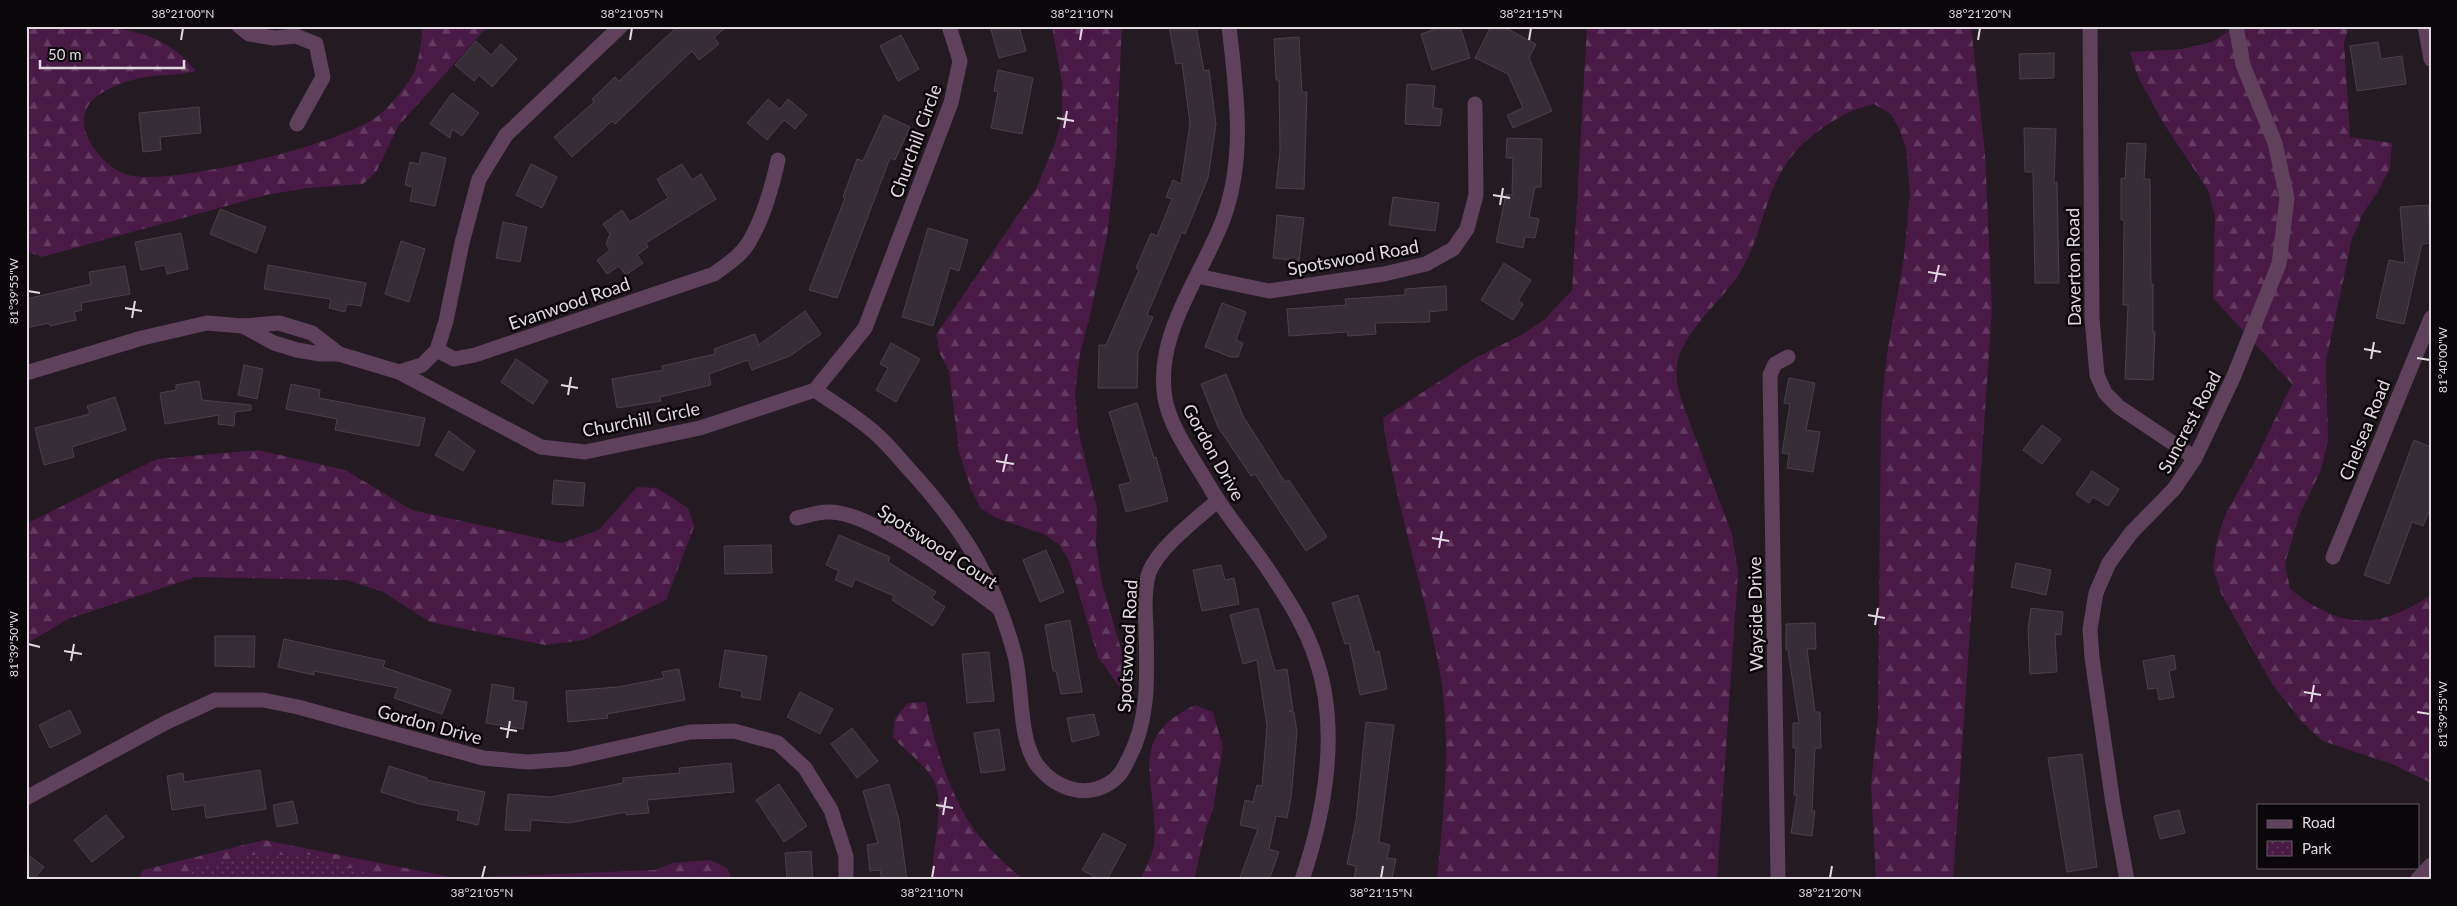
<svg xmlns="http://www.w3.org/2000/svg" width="2457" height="906" viewBox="0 0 2457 906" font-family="Lato,sans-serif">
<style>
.forest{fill:url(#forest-firs)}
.park{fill:url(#park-dots)}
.building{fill:#372d36;stroke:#4b4049}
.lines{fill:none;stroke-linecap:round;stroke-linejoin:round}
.minor{stroke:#5f415c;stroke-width:15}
.ticks{fill:none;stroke:#e0d9df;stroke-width:2}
.labels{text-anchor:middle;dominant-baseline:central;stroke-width:5;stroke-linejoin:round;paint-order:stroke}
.street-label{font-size:18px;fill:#e0d9df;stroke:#0a0609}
.neatline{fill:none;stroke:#e0d9df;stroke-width:2}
.ticks-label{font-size:12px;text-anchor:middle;fill:#e0d9df}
</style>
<defs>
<pattern id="forest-firs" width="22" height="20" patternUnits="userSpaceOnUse" patternTransform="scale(1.25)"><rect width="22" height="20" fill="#491a46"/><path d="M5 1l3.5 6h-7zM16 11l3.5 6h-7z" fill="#633b60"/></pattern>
<pattern id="park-dots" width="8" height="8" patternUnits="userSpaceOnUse" patternTransform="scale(1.25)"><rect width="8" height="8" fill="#491a46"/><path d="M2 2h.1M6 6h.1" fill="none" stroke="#633b60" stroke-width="1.8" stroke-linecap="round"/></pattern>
</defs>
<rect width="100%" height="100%" fill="#231a22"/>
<g class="forest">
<path d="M26 26C86 26 155 18 196 71 177 76 158 74 140 78 110 86 71 100 88 138 96 155 111 170 129 175 170 187 347 143 379 115 391 105 411 82 416 67 420 55 421 39 423 26H488L399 125 376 172 363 184 307 188 266 195 42 257 26 251Z"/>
<path d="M1052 26H1122L1116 156 1107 236 1090 316 1080 353 1075 393 1078 430 1097 508 1096 545 1102 584 1128 673 1120 688 1098 657 1069 561 1059 544 1043 534 996 518 980 508 971 489 959 452 949 371 940 354 936 335 1037 187 1055 143 1062 118V83Z"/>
<path d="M1587 26H1971L1985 153 1992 309 1953 880H1876L1871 785 1878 716 1881 411 1887 354 1904 257 1910 192 1906 149 1900 131 1891 114 1874 104C1853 109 1837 117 1820 130 1763 170 1772 215 1742 269 1725 299 1682 331 1677 365 1675 378 1679 393 1683 405L1732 534 1738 573 1717 880H1437C1444 806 1453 730 1437 657 1425 601 1409 545 1396 488 1391 465 1385 442 1383 418L1475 358 1523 334 1545 319 1572 290Z"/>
<path d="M2236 26H2349L2344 43 2350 137 2392 143 2390 168 2377 193 2363 213 2352 239 2326 361 2328 440 2321 470 2299 516 2285 563 2290 589C2341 629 2376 631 2431 595V783L2394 765 2323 741 2303 723 2272 684 2221 593 2213 568 2217 540 2226 513 2253 465 2292 384 2213 298 2215 216 2208 190 2164 124 2138 77 2130 52 2182 49 2212 42Z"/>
<path d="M258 450 345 470 412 510 561 543 599 530 637 487 657 488 688 508 694 527 666 600 584 640 545 645 430 622 383 592 347 580 196 577 68 619 26 644V524L157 459Z"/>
<path d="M926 702C933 742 953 805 980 837 993 853 1008 867 1024 880H932C931 850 948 801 931 776 921 761 905 751 893 737L895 718 908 703Z"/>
<path d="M1195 705 1213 712 1223 747 1213 809 1205 832 1194 880H1140C1146 868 1152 857 1154 844 1160 784 1122 740 1195 705Z"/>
<path d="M264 840 456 878 655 870 672 863 710 860 727 868 732 880H138L143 870Z"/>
</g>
<g class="park">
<path d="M249 855H317L342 866 399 880H186L195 868Z"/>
<path d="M700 872 701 880H669Z"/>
</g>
<g class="building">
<path d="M678 26H728L714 37 719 44 699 60 692 51 615 124 612 121 572 157 554 137 594 102 592 99 615 77 619 81Z"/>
<path d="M990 26H1019L1026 51 999 58Z"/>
<path d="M1169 26H1196L1204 71 1209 70 1216 124 1208 178 1185 234 1182 232 1147 315 1153 317 1138 352 1137 388H1098L1099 345H1106L1139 270 1136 268 1151 233 1157 236 1172 199 1166 197 1173 180 1181 184 1190 123 1182 63 1176 64Z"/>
<path d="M1444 26H1460L1470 58 1432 70 1421 34Z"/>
<path d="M1491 26H1502L1536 44 1529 58 1552 111 1513 128 1507 115 1523 108 1508 74 1475 58Z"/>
<path d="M901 35 919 69 898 81 880 46Z"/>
<path d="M1299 37 1302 92H1307L1304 189 1276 188 1280 151 1279 80H1276L1274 39Z"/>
<path d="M476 41 491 55 501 44 517 59 492 87 479 75 474 81 455 65Z"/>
<path d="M2378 42 2381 59 2402 56 2406 84 2357 91 2350 46Z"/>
<path d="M2054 53V78L2020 79 2019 54Z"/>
<path d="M998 70 1033 78 1022 134 991 128 998 92 994 91Z"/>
<path d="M1407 84 1435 86 1433 108 1442 109 1440 126 1405 124Z"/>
<path d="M452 93 479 113 462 136 452 129 450 138 430 124Z"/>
<path d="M768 99 780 109 788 99 807 115 795 129 784 120 767 140 747 123Z"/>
<path d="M199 107 201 133 160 137 161 150 143 152 139 113Z"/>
<path d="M884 115 910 127 895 160 890 158 837 298 809 290 845 198 843 197 857 159 863 161Z"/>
<path d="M2024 128 2056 129 2054 183 2057 182 2059 283H2035L2033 172H2025Z"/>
<path d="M1507 138 1542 139 1541 187H1535L1529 217 1539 219 1535 238 1525 237 1523 248 1496 242 1506 194 1512 195 1513 158H1506Z"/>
<path d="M2127 143 2146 144 2144 179H2150L2151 284H2153V332H2155L2153 380 2125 379 2128 305H2123L2124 220H2121V178L2125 179Z"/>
<path d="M422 152 446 158 435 206 410 201 413 187 405 185 410 162 419 164Z"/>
<path d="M531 164 557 177 542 208 516 195Z"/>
<path d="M682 164 692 180 701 174 716 199 646 243 648 247 637 255 643 263 626 275 619 266 607 274 597 260 610 250 606 244 610 234 603 224 622 210 630 222 668 198 657 179Z"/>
<path d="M1393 197 1439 203 1435 231 1389 225Z"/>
<path d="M2428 205 2431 243 2422 244 2404 324 2376 318 2389 260 2405 263 2400 207Z"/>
<path d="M220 209 266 227 256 253 210 234Z"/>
<path d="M1277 215 1304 218 1299 261 1273 258Z"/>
<path d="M503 222 527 227 520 262 496 258Z"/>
<path d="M928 228 968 240 959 271 950 268 933 326 902 317Z"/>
<path d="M181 233 188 269 167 274 165 265 141 270 135 242Z"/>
<path d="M401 241 425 249 409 302 385 294Z"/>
<path d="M1504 263 1531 280 1518 301 1523 304 1513 320 1481 300Z"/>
<path d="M268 265 366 283 361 306 347 304 345 312 329 308 331 299 264 289Z"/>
<path d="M125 266 130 294 81 303 82 310 74 312 76 320 50 326 49 323 26 328V299L91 284 89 272Z"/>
<path d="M1446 286 1447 310 1429 312 1430 322 1375 323 1376 334 1348 336 1347 332 1289 336 1287 309 1346 305 1345 299 1405 295V289Z"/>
<path d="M1222 303 1246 312 1236 340 1243 343 1238 357H1231L1205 347Z"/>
<path d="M805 311 821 334 790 356 752 370 748 360 709 374 711 385 660 397 661 401 617 408 612 379 663 370 662 366 715 354 714 349 755 334 759 345Z"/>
<path d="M891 343 920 359 896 402 876 390 888 368 880 364Z"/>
<path d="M516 359 548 381 533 404 501 382Z"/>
<path d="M244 365 263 369 257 399 238 395Z"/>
<path d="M1226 374 1243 416 1285 482 1289 480 1327 537 1306 551 1255 474 1251 476 1218 427 1201 384Z"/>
<path d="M1789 378 1815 383 1806 430 1820 432 1813 472 1787 468 1789 454 1782 453 1790 404 1784 403Z"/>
<path d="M199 381 202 400 251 405V410L235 412 234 426 218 424 219 415 165 424 160 393 176 390V385Z"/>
<path d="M291 384 320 390 319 398 425 418 419 446 335 430 337 419 286 409Z"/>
<path d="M115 397 126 430 72 447 74 457 44 465 35 428 90 414 87 406Z"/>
<path d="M1137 403 1154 458 1156 457 1168 501 1126 512 1119 485 1131 482 1109 412Z"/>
<path d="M2042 425 2061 439 2042 464 2023 450Z"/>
<path d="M449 431 475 451 463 471 435 455Z"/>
<path d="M2414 440 2431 447V507L2423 526 2412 522 2389 584 2364 575Z"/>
<path d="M2092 471 2119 489 2108 506 2093 497 2089 503 2076 494Z"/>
<path d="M554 480 585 483 583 506 552 504Z"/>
<path d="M839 535 890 557 888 562 936 592 932 598 945 607 933 626 892 600 894 596 855 579 852 587 835 580 839 571 826 565Z"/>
<path d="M771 545 772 573 725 574 724 546Z"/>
<path d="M1046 550 1064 592 1040 602 1023 560Z"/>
<path d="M2016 563 2051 570 2046 595 2011 587Z"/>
<path d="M1221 565 1225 580 1234 578 1239 604 1202 611 1193 570Z"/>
<path d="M1358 595 1375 652 1379 651 1387 689 1360 695 1349 643 1345 644 1332 603Z"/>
<path d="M1258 608 1275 671 1287 669 1293 710 1289 711 1294 712 1297 733 1291 798 1287 818 1276 816 1269 849 1279 852 1269 880H1239L1258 829 1240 825 1245 800 1253 802 1257 785 1262 786 1267 726 1257 660 1243 664 1230 615Z"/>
<path d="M2031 608 2063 612 2061 635 2055 634 2057 672 2030 674 2028 629Z"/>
<path d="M1070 620 1082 692 1061 694 1056 671H1053L1045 625Z"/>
<path d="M1815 623 1816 649H1807L1815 712H1820L1821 748H1815L1812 811H1815L1812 836 1791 833 1797 795H1794L1796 748H1793V723H1799L1788 650H1786V624Z"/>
<path d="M215 636H255L254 667 215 666Z"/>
<path d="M284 639 385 661 383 667 451 690 442 714 394 698 398 688 314 671V675L278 667Z"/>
<path d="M725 650 767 656 760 700 741 697 742 691 719 687Z"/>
<path d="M989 652 994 701 967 703 962 654Z"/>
<path d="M2174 655 2176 669 2169 671 2174 697 2159 700 2157 688 2148 689 2143 661Z"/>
<path d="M679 669 685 700 607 714 608 718 568 722 566 691 618 687 664 678 662 672Z"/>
<path d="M492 684 514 688 513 700 527 702 523 729 486 723Z"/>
<path d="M800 692 833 709 820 734 787 717Z"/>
<path d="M70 710 81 733 50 748 39 725Z"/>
<path d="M1094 714 1099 735 1072 742 1067 718Z"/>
<path d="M1366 722 1394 725 1379 842 1390 845 1387 858 1396 859 1392 878 1382 877V880H1354L1356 866 1347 864 1356 820Z"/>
<path d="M852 728 878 761 857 778 831 744Z"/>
<path d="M999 729 1005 770 981 773 974 733Z"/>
<path d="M2082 754 2097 867 2067 872 2048 758Z"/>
<path d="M731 763 734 792 647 800 649 813 626 815V812L569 823 531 820 530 831 505 830 508 794 551 797 623 783V778L680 773 679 768Z"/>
<path d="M389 766 427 778V780L485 792 478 825 457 820 459 811 419 804 381 792Z"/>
<path d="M260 770 266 809 206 818 204 805 172 810 167 776 183 773 184 782Z"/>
<path d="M779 784 807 826 784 842 756 800Z"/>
<path d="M889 784 899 820 907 880H882L880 870 870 871 867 845 878 843 863 791Z"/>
<path d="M293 801 298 823 277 827 273 805Z"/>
<path d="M2179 810 2185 833 2160 839 2154 816Z"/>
<path d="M106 815 124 837 92 862 74 840Z"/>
<path d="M1103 833 1126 845 1107 880H1100L1082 870Z"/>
<path d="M811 851 813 880H787L785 853Z"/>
<path d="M26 853 44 867 33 880H26Z"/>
</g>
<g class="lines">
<g class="minor">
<path d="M239 26 249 34 274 38 296 36 316 44 323 77 297 124"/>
<path d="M1229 26C1236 90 1246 155 1224 217 1203 275 1154 333 1165 398 1170 428 1193 458 1208 484 1226 516 1251 543 1271 574 1289 601 1306 628 1316 659 1340 729 1325 812 1302 880"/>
<path d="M2090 26 2092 318 2097 375 2105 393 2119 407 2195 458"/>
<path d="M2425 26 2431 59"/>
<path d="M1197 276 1269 291 1384 274 1426 264 1453 249 1467 229 1476 195 1475 104"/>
<path d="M243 326 274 343 297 350 320 354H339L399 372 541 447 585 452 700 428 815 390 865 328 951 103 960 61 949 26"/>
<path d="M437 350 454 359 475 355 714 274C726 265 741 256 749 242 762 221 773 185 778 160"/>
<path d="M399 372 422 365 437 350 446 321 462 243 479 179 506 135 621 26"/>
<path d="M26 373 142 338 207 323 243 326 279 323 312 333 339 354"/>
<path d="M815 390C835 404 857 417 875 433 887 443 897 456 907 467 962 527 994 577 1015 656 1023 688 1018 738 1037 765 1054 787 1083 799 1108 784 1120 777 1123 770 1129 758 1150 718 1147 672 1146 628 1145 611 1144 593 1148 576 1155 550 1197 519 1217 501"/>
<path d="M797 518C807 516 817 512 827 512 870 509 963 582 999 608"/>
<path d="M2333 557 2431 318"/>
<path d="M26 798 167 722 215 700H263L298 707 483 758 528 762 569 759 690 732 734 731 778 743 805 768 831 810 846 856V880"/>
<path d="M1778 880 1770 375 1775 364 1788 357"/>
<path d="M2127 880 2113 804 2092 658 2090 629 2096 593 2109 563 2131 533 2174 489 2195 458 2233 378 2279 264 2287 198 2275 143 2243 65 2236 26"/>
<path d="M2417 880 2431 865"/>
</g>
</g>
<path class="ticks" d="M181 40 183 28M630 40 632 28M1080 40 1082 28M1529 40 1531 28M1978 40 1980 28M1057 118 1074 121M1064 128 1067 111M1493 195 1510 198M1500 205 1503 188M1928 272 1946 275M1935 282 1939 265M28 291 40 293M125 308 142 311M132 318 135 301M2364 349 2381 352M2417 358 2430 360M2371 359 2374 342M561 385 578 388M568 395 571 377M996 461 1014 464M1003 472 1007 454M1432 538 1449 541M1439 548 1442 531M1868 615 1885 618M1875 625 1878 608M28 644 40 647M64 651 82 654M71 661 74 644M2304 692 2321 695M2311 702 2314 685M2417 712 2430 714M500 728 517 731M507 738 510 721M936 805 953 808M943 815 946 797M482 878 485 866M932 878 934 866M1381 878 1383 866M1830 878 1832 866"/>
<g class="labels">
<g class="street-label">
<text transform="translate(915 141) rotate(-70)">Churchill Circle</text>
<text transform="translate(1353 257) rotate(-10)">Spotswood Road</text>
<text transform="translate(2073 267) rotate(-91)">Daverton Road</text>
<text transform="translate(569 303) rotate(-19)">Evanwood Road</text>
<text transform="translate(641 419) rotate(-11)">Churchill Circle</text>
<text transform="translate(2189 422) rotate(-62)">Suncrest Road</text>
<text transform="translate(2364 430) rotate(-68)">Chelsea Road</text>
<text transform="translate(1214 452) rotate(61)">Gordon Drive</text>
<text transform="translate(938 546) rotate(33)">Spotswood Court</text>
<text transform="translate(1755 614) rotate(-91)">Wayside Drive</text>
<text transform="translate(1127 646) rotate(-87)">Spotswood Road</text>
<text transform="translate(430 724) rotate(15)">Gordon Drive</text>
</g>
</g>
<rect width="2457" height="906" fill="none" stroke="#0a0609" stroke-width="55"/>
<rect x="2257" y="804" width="162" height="65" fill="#0a0609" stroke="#605a5f"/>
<rect x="2267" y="820" width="25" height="8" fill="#5f415c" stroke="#605a5f"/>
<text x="2302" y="828" font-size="15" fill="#e0d9df">Road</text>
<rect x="2267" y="841" width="25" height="15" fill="url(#park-dots)" stroke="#605a5f"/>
<text x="2302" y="854" font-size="15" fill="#e0d9df">Park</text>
<path d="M40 60v8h144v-8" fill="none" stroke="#e0d9df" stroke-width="2.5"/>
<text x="48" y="60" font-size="15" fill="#e0d9df" stroke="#0a0609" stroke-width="4" paint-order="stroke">50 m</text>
<rect x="28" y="28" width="2402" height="850" class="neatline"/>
<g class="ticks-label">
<text x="183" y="18">38°21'00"N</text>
<text x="632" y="18">38°21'05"N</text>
<text x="1082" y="18">38°21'10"N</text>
<text x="1531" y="18">38°21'15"N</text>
<text x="1980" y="18">38°21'20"N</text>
<text transform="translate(14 291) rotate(-90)" y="4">81°39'55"W</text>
<text transform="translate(2443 360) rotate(-90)" y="4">81°40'00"W</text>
<text transform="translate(14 644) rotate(-90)" y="4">81°39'50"W</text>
<text transform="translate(2443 714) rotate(-90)" y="4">81°39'55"W</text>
<text x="482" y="897">38°21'05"N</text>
<text x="932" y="897">38°21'10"N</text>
<text x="1381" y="897">38°21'15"N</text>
<text x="1830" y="897">38°21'20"N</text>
</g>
</svg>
